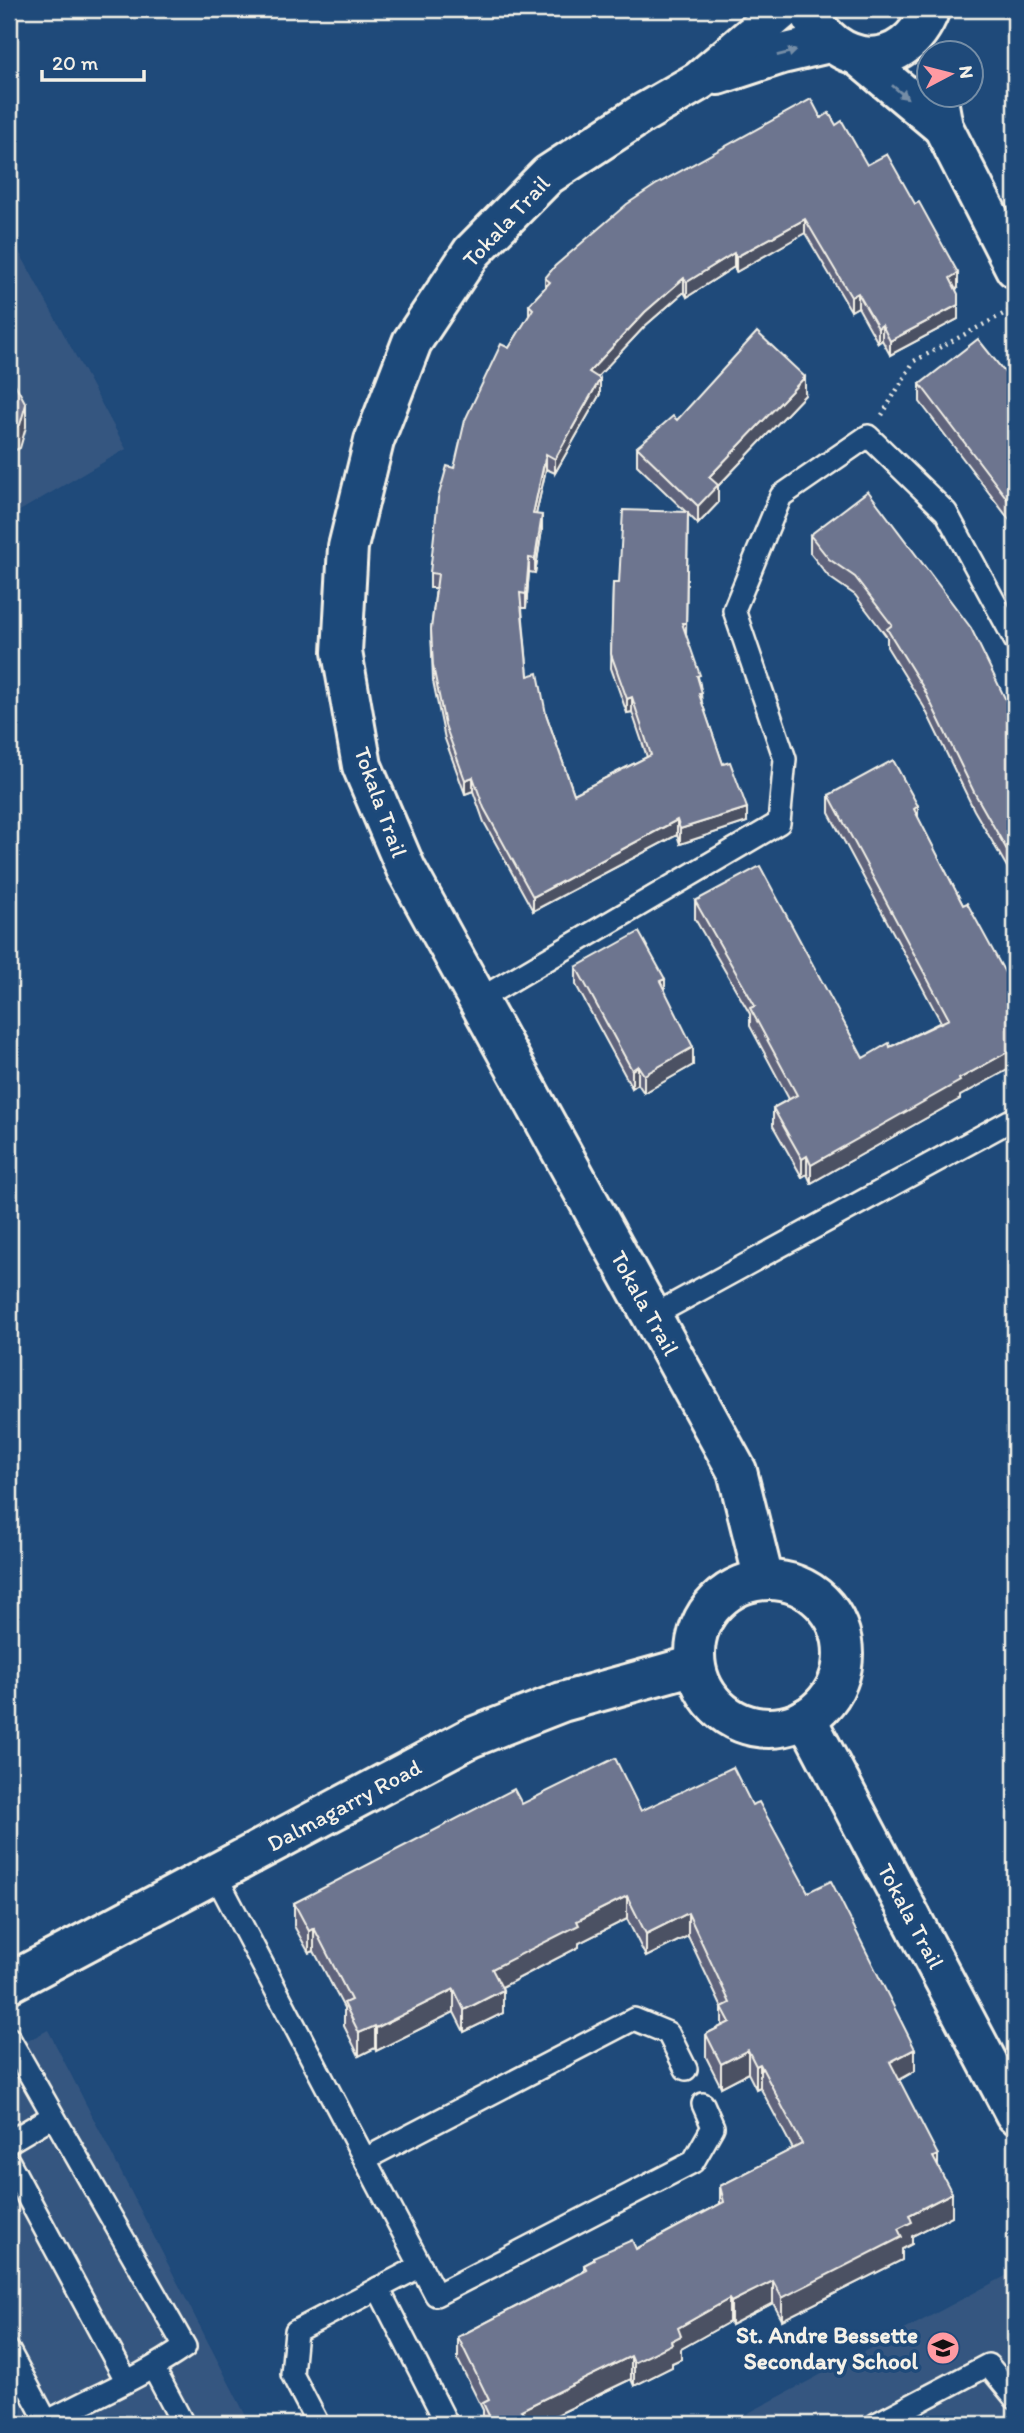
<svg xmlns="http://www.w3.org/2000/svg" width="1024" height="2433" viewBox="0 0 1024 2433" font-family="Itim,sans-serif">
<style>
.built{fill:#365780}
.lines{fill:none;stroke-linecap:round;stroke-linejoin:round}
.service-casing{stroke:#f4f1e8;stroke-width:26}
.minor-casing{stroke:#f4f1e8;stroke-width:44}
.tertiary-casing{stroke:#f4f1e8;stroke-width:44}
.path{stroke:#f4f1e8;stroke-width:4.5;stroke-dasharray:2 5;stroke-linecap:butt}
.service{stroke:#1f4a7a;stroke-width:21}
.minor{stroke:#1f4a7a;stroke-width:38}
.tertiary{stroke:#1f4a7a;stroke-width:38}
.wall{fill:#5e647b;stroke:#f4f1e8;stroke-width:2}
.shaded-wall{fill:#4c5164;stroke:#f4f1e8;stroke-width:2}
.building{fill:#6d748f;stroke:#f4f1e8;stroke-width:2}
.oneway{fill:#748da6}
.labels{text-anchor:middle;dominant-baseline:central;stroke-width:7;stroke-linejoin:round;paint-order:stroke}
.street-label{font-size:23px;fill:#f4f1e8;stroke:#1f4a7a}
.poi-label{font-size:23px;font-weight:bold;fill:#f4f1e8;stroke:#1f4a7a;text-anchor:end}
</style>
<rect width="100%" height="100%" fill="#1f4a7a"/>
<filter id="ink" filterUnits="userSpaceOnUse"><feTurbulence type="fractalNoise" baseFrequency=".0143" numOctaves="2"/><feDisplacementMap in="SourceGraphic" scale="14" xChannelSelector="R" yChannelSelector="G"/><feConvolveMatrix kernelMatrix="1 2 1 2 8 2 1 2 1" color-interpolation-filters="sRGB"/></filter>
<g filter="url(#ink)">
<g class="built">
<path d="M9 233 126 449 9 517Z"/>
<path d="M48 2030 250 2424H9V2051Z"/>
<path d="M1015 2271V2424H728Z"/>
</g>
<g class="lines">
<defs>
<g id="service">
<path d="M478 1000 779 823 785 759 734 610 781 496 868 436 946 512 1015 640"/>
<path d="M652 1316 1015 1118"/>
<path d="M215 1874 436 2295 693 2162 713 2127 703 2104"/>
<path d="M9 2038 185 2347C141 2378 90 2398 43 2424"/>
<path d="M9 2142 53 2116"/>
<path d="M365 2159 634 2019 668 2033 686 2069"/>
<path d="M9 2162 126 2380"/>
<path d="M378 2288 447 2424"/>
<path d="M9 2351 47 2422"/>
<path d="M154 2369 183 2424"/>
<path d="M318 2424 292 2374 296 2331 421 2266"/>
<path d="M876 2424 988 2365 1015 2398"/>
</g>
<g id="minor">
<path d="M858 56 943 127"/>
<path d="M937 94 943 127 1015 268"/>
</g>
<g id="tertiary">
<path d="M807 9C834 70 905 75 930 9"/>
<path d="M718 75 782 54 829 43"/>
<path d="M764 1580 737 1471 406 869 362 766 342 652 348 547 374 441 412 342 472 252 548 175 640 115 699 81 783 9"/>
<circle cx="769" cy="1654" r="74"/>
<path d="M806 1718 1015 2114"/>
<path d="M9 1983 470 1738 562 1702 695 1665"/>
</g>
</defs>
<use href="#service" class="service-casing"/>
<use href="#minor" class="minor-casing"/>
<use href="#tertiary" class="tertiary-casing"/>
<path class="path" d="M882 415 914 361 1015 308"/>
<use href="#service" class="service"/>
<use href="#minor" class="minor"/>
<use href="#tertiary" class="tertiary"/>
</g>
<g class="wall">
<path d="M1015 22V44L1012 38V24Z"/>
<path d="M821 118 836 125 958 288 955 289 958 319 890 355 882 340 878 343 858 307 851 311 805 233 736 272 734 267 687 297 684 292 645 326 597 377 600 394 555 473 546 469 536 514 542 530 535 573 529 572 526 608H522L528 676 546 714 574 794 647 757 632 712 627 713 611 668 613 583H619L685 511 637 465V447L677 420 805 395 718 486V503L698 524 688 514 686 635 700 684 702 703 723 764 747 822 680 844 677 835 533 911 484 822 473 791 465 794 445 739 433 681 431 629 436 588H430V573L454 468 509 348 529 316V305L545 288V278Z"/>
<path d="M920 384 1011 391 1015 397V527L920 402Z"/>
<path d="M810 535 1015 719V895L1014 892V879L974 810 924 707 887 647V637L855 595 829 577 810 553Z"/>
<path d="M829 795 918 818 963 905 1009 980 960 1096V1099L811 1183 807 1174 802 1177 773 1126V1108L789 1099 750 1026V1014L695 919V901L863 1058 890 1047 941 1022 829 813Z"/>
<path d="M576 967 665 992 693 1065 644 1093 638 1084 632 1088 576 985Z"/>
<path d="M522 1804 641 1811 752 1805 808 1892 915 2071 899 2080 938 2166 952 2216 912 2236V2244L902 2249V2260L782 2320 773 2303 731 2325 729 2322 681 2349V2359L672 2363V2367L634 2386 631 2379 538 2424H483V2410L458 2360V2337L584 2271V2265L593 2260V2257L636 2249 720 2204V2186L793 2149 760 2087 756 2089 748 2073 721 2087 706 2057V2034L722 2026V2008L688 1936 646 1957 627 1919 579 1943V1947L502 1987 503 2013 464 2032 454 2012 376 2051 375 2048 359 2056 344 2026V2008L314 1951 309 1953 294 1926V1903Z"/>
</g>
<g class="shaded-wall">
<path d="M805 219V233L736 272V257Z"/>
<path d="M734 253V267L687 297V282Z"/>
<path d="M958 273V288L950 292V278Z"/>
<path d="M684 278V292L645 326 589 386V372L645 312Z"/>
<path d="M858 293V307L851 311V297Z"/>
<path d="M958 305V319L890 355V341Z"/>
<path d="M882 325V340L878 343V328Z"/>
<path d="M805 377V395L718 486V503L698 524V506L709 477Z"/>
<path d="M600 379V394L555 473V459Z"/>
<path d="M1011 380V398L1006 384Z"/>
<path d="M26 404V427L20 448 9 453V431Z"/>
<path d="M546 454V469L533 528V514Z"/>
<path d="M542 515V530L535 573V559Z"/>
<path d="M529 558V572L526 608V594Z"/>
<path d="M632 697V712L627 713V699Z"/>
<path d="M473 777V791L465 794V780Z"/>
<path d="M918 806V824L914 809Z"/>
<path d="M747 808V822L680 844V829Z"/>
<path d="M677 820V835L533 911V897Z"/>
<path d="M665 979V997L660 981Z"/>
<path d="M693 1047V1065L644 1093V1075Z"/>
<path d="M1015 1048V1066L960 1096V1099L811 1183V1165L959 1079Z"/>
<path d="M638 1066V1084L632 1088V1070Z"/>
<path d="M807 1156V1174L802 1177V1159Z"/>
<path d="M627 1896V1919L579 1943V1947L492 1992V1969L577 1921Z"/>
<path d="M688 1913V1936L646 1957V1934Z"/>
<path d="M314 1928V1951L309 1953V1931Z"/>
<path d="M454 1989V2012L376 2051V2028Z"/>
<path d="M503 1990V2013L464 2032V2010Z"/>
<path d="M375 2026V2048L359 2056V2033Z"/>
<path d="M915 2049V2071L890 2085V2062Z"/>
<path d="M748 2050V2073L721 2087V2064Z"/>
<path d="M760 2064V2087L756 2089V2066Z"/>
<path d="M938 2155V2178L933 2157Z"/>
<path d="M952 2193V2216L912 2236V2244L902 2249V2260L782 2320V2298L898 2229 909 2215Z"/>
<path d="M773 2281V2303L731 2325V2302Z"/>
<path d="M729 2299V2322L681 2349V2359L672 2363V2367L634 2386V2363L671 2341 678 2328Z"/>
<path d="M631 2356V2379L538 2424H502L521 2410Z"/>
</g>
<g class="building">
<path d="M811 99 821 118 829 113 836 125 842 121 867 165 887 154 915 204 919 202 958 273 950 278 958 294V305L890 341 882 325 878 328 858 293 851 297 805 219 736 257 734 253 687 282 684 278 645 312 589 372 600 379 555 459 546 454 533 514 542 515 535 559 529 558 526 594 520 593 528 676 538 673 546 714 574 794 651 755 632 697 627 699 611 654 613 583H619L623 510 688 512 686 623H682L700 675 697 676 702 693 699 694 723 764 730 762 747 808 680 829 677 820 533 897 484 808 473 777 465 780 445 725 433 666 431 629 438 574 430 573 438 498 447 466 454 468 465 420 501 344 509 348 533 309 529 305 550 282 545 278 555 266 627 204 657 184Z"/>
<path d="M757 332 805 377 709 477 718 485 698 506 637 447 673 416 677 420Z"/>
<path d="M978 339 1011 380 1006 384 1015 397V509L920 384Z"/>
<path d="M9 373 26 404 20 425 9 431Z"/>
<path d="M868 491 971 628 1015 719V864L974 792 924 689 887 629 892 625 855 577 829 559 810 535Z"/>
<path d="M893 760 918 806 914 809 963 905 967 903 1009 980 1015 977V1048L959 1079 960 1081 811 1165 807 1156 802 1159 773 1108 797 1095 750 1008 755 1006 695 901 760 866 863 1058 889 1043 890 1047 949 1019 829 795Z"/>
<path d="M639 932 665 979 660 981 693 1047 644 1075 638 1066 632 1070 576 967Z"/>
<path d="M615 1758 641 1811 733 1767 752 1805 759 1802 808 1892 831 1881 915 2049 890 2062 938 2155 933 2157 952 2193 909 2215 912 2222 898 2229 902 2237 782 2298 773 2281 731 2302 729 2299 678 2328 681 2336 671 2341 672 2344 634 2363 631 2356 521 2410 524 2413 502 2424H493L483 2403 489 2400 458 2337 587 2270 584 2265 594 2260 593 2257 632 2240 636 2249 724 2202 720 2186 802 2144 760 2064 756 2066 748 2050 721 2064 706 2034 730 2022 722 2007 730 2003 688 1913 646 1934 627 1896 577 1921 579 1925 492 1969 503 1990 464 2010 454 1989 376 2028 375 2026 359 2033 344 2003 351 2000 314 1928 309 1931 294 1903 514 1789 522 1804Z"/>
</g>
<defs><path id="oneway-solid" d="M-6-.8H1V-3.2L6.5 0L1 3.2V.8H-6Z" transform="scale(1.75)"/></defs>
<g class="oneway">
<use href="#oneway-solid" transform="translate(787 53) rotate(-14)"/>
<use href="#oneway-solid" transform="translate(900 92) rotate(40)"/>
</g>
</g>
<defs>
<symbol id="school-disc" viewBox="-11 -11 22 22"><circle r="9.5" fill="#ff9aa2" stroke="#1f4a7a"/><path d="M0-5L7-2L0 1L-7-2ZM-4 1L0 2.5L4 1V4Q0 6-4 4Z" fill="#111"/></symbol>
</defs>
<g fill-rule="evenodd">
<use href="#school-disc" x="924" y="2329" width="38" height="38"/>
</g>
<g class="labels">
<g class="street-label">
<text transform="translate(506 221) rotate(-47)">Tokala Trail</text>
<text transform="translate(381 802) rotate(70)">Tokala Trail</text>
<text transform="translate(645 1303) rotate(61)">Tokala Trail</text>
<text transform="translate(344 1805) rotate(-28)">Dalmagarry Road</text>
<text transform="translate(911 1916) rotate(62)">Tokala Trail</text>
</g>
<g class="poi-label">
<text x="918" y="2335">St. Andre Bessette<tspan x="918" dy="26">Secondary School</tspan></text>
</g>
</g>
<rect width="1024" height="2433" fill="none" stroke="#1f4a7a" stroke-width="35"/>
<rect x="18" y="18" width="989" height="2398" fill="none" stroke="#f4f1e8" stroke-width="2.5" filter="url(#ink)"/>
<g transform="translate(950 74) rotate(83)"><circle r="33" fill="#1f4a7a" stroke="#748da6" stroke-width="2"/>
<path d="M0-5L12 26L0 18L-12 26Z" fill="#ff9aa2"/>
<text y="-10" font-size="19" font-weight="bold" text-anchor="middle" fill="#f4f1e8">N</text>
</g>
<path d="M42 70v10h102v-10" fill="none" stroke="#f4f1e8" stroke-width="3.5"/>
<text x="52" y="70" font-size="21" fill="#f4f1e8" stroke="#1f4a7a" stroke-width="5" paint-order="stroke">20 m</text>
</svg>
